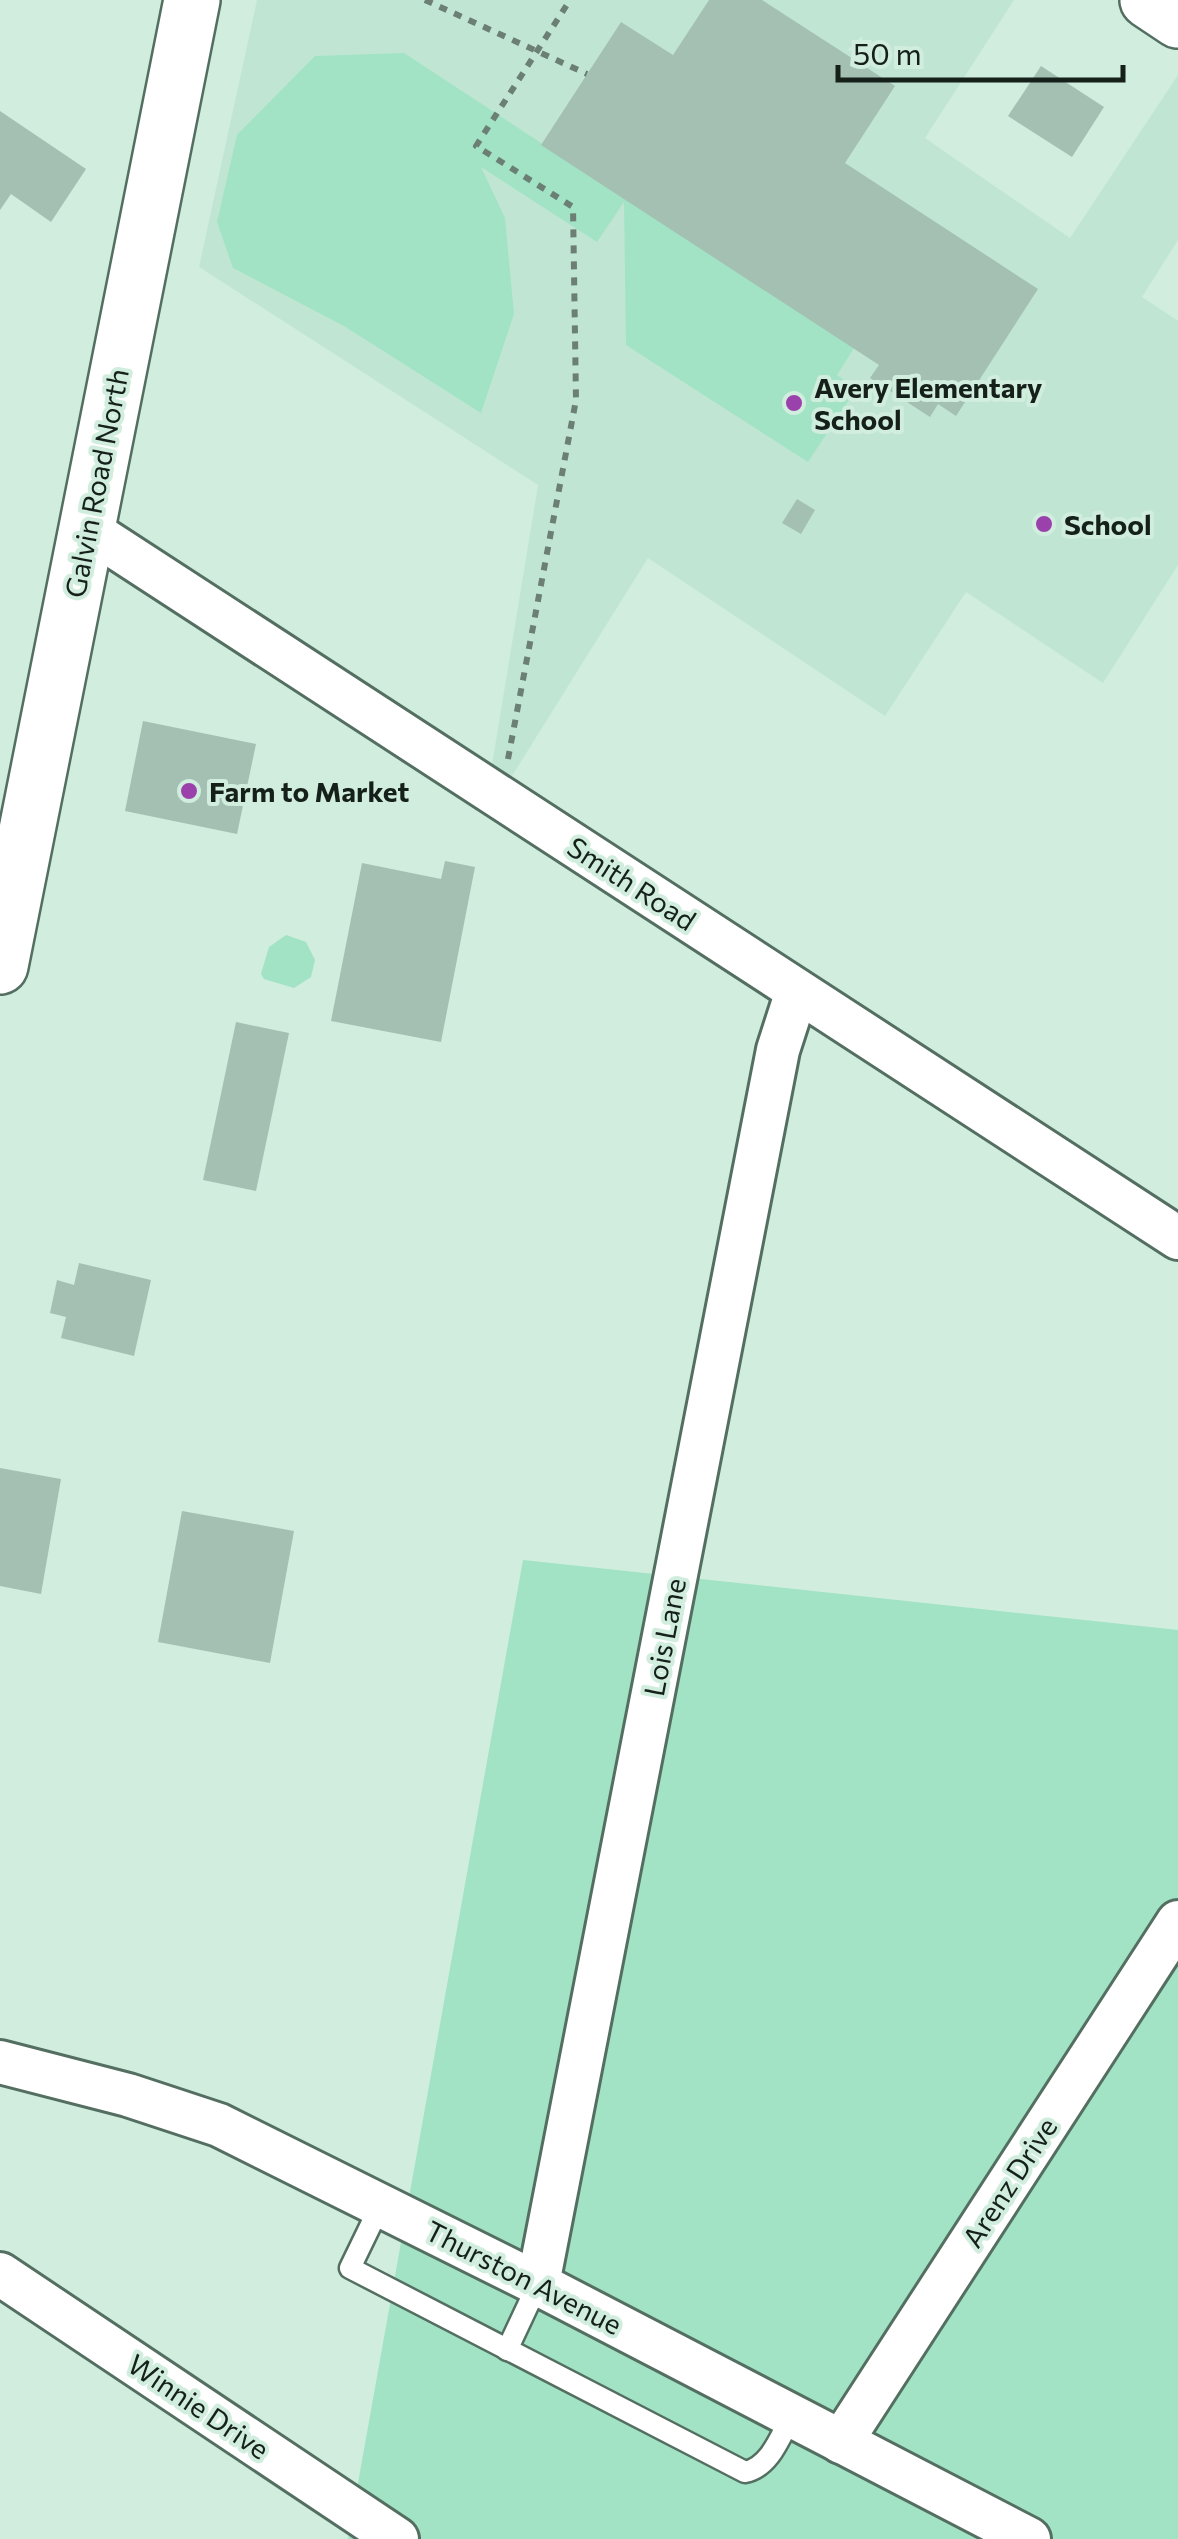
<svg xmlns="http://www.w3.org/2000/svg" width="1178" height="2539" viewBox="0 0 1178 2539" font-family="Commissioner,sans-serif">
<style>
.built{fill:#c0e6d3}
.green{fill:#a1e3c4}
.building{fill:#a4c0b2}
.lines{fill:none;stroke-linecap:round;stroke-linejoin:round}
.lane-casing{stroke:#546f62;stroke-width:25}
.street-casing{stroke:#546f62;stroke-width:48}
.secondary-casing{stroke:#546f62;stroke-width:60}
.path{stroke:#6c7f75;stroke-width:6;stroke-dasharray:8 8;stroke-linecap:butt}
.lane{stroke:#fff;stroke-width:20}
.street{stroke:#fff;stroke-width:42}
.secondary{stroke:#fff;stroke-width:55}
.poi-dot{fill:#9b41ac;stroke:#d0edde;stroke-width:4}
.labels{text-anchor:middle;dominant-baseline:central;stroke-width:8;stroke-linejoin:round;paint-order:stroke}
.poi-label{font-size:28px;font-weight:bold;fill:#15201b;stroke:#d0edde;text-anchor:start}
.street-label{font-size:28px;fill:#15201b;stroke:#d0edde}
</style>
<rect width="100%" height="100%" fill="#d0edde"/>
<path class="built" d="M257 0H1014L925 138 1070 238 1178 75V240L1142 297 1178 321V565L1103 683 966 592 885 716 648 558 512 776 492 765 538 485 199 267Z"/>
<g class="green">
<path d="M404 53 854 348 837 375 856 389 808 462 626 345 624 202 597 242 481 167 505 218 514 314 481 413 344 326 233 268 217 222 237 135 315 56Z"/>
<path d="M286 935 306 942 315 960 311 977 294 988 264 979 261 974 269 947Z"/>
<path d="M523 1560 1178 1630V2539H348Z"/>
</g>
<g class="building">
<path d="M709 0H762L895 86 845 163 1038 289 956 416 938 404 930 417 870 378 879 365 541 145 621 22 673 55Z"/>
<path d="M1041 66 1104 107 1072 157 1008 116Z"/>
<path d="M0 111 86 169 51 222 11 194 0 210Z"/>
<path d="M797 499 815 510 801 534 782 523Z"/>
<path d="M143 721 256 744 237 834 125 811Z"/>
<path d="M445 861 475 867 441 1042 331 1021 362 863 441 879Z"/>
<path d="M236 1022 289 1033 256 1191 203 1180Z"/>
<path d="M79 1263 151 1280 134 1356 61 1338 66 1317 50 1313 57 1280 74 1285Z"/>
<path d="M0 1468 61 1479 41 1594 0 1586Z"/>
<path d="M182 1511 294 1531 270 1663 158 1642Z"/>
</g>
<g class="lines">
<defs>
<g id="lane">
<path d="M381 2204 350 2268 745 2472C770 2467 780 2437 791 2417"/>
<path d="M507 2350 538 2284"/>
</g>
<g id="street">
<path d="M86 528 1178 1238"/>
<path d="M0 2062 128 2095 219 2125 538 2284 1029 2539"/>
<path d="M0 2274 397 2539"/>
<path d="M538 2284 778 1050 797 991"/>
<path d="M841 2442 1178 1922"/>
</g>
<g id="secondary">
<path d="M1148 0 1178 20"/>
<path d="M0 966 192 0"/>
</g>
</defs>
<use href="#lane" class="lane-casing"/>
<use href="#street" class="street-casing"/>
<use href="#secondary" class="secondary-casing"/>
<g class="path">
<path d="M425 0 587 74"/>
<path d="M508 759 576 400 573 207 476 146 570 0"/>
</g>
<use href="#lane" class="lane"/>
<use href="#street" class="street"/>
<use href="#secondary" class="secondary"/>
</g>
<g class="poi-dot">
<circle cx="794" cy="403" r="10"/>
<circle cx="1044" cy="524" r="10"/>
<circle cx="189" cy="791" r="10"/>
</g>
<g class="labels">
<g class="poi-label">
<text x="814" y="387">Avery Elementary<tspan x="814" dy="32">School</tspan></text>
<text x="1064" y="524">School</text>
<text x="209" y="791">Farm to Market</text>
</g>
<g class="street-label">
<text transform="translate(96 483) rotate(-79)">Galvin Road North</text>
<text transform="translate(632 883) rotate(33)">Smith Road</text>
<text transform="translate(664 1637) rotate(-79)">Lois Lane</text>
<text transform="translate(1009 2182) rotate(-57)">Arenz Drive</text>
<text transform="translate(524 2277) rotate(27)">Thurston Avenue</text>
<text transform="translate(199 2406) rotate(34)">Winnie Drive</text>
</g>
</g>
<path d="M838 65v15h285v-15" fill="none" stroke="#15201b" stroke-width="5"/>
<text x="853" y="65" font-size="30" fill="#15201b" stroke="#d0edde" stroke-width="8" paint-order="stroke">50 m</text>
</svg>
